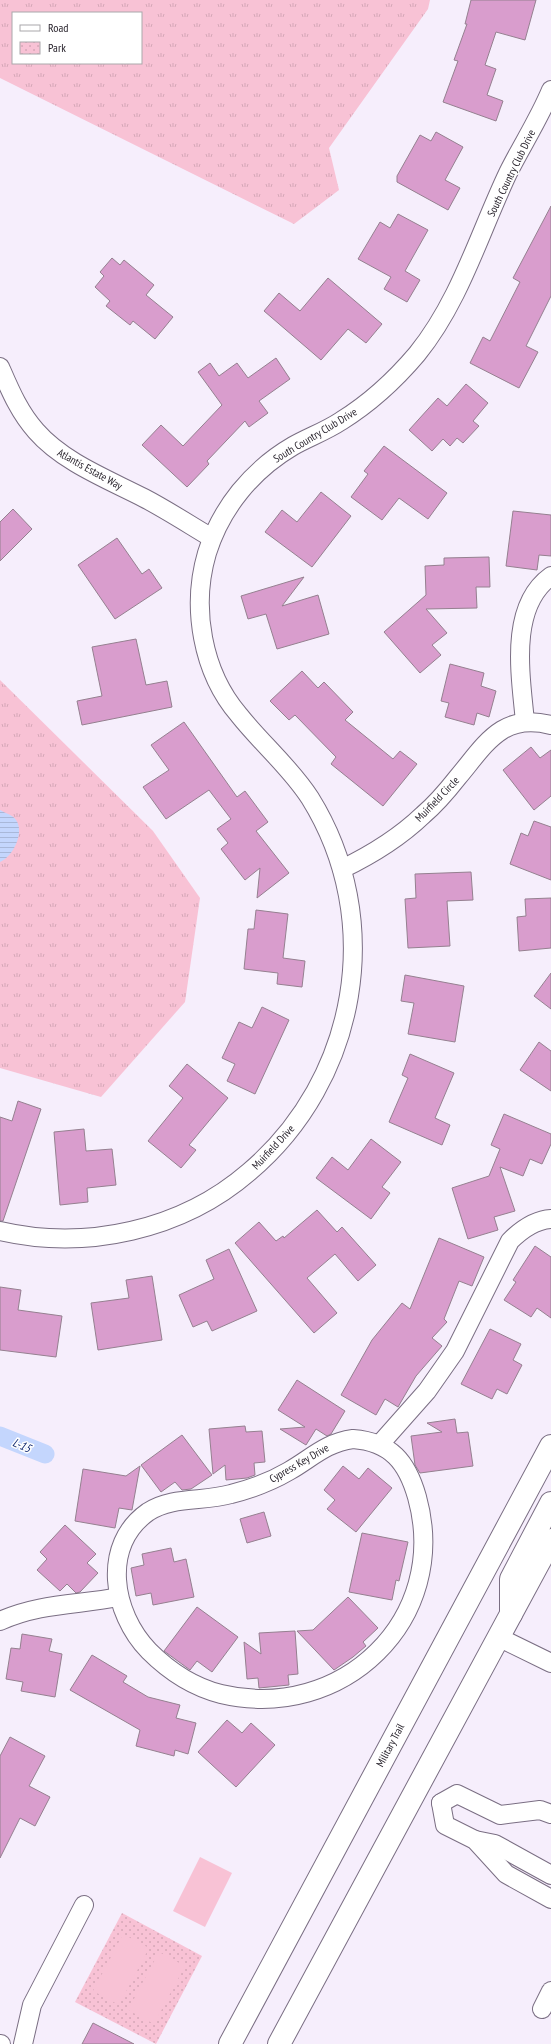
<svg xmlns="http://www.w3.org/2000/svg" width="551" height="2044" viewBox="0 0 551 2044" font-family="'PT Sans Narrow',sans-serif">
<style>
.grass{fill:url(#grass-tufts);fill-rule:evenodd}
.park{fill:url(#park-dots)}
.garden{fill:#f8c2d5}
.water{fill:url(#water-rules)}
.lines{fill:none;stroke-linecap:round;stroke-linejoin:round}
.canal{stroke:#c4d6fd;stroke-width:19}
.building{fill:#d99dcd;stroke:#958090}
.minor-casing{stroke:#7a6e83;stroke-width:20}
.major-casing{stroke:#7a6e83;stroke-width:24}
.minor{stroke:#fff;stroke-width:18}
.major{stroke:#fff;stroke-width:22}
.labels{text-anchor:middle;dominant-baseline:central;stroke-width:3;stroke-linejoin:round;paint-order:stroke}
.street-label{font-size:11px;fill:#2a252e;stroke:#fff}
.water-label{font-size:12px;font-style:italic;fill:#132b72;stroke:#fff}
</style>
<defs>
<pattern id="grass-tufts" width="24" height="20" patternUnits="userSpaceOnUse"><rect width="24" height="20" fill="#f8c2d5"/><path d="M3 7l-1-3M5 7V3M7 7l1-3M15 17l-1-3M17 17v-4M19 17l1-3" fill="none" stroke="#d5a7b7"/></pattern>
<pattern id="park-dots" width="8" height="8" patternUnits="userSpaceOnUse"><rect width="8" height="8" fill="#f8c2d5"/><path d="M2 2h.1M6 6h.1" fill="none" stroke="#d5a7b7" stroke-width="1.8" stroke-linecap="round"/></pattern>
<pattern id="water-rules" width="6" height="5" patternUnits="userSpaceOnUse"><rect width="6" height="5" fill="#c4d6fd"/><path d="M0 2.5h6" fill="none" stroke="#a9b8d9"/></pattern>
</defs>
<rect width="100%" height="100%" fill="#f6eefc"/>
<g class="grass">
<path d="M0 0H430L428 9 329 148 339 190 294 224 0 78ZM13 13H141V63H13Z"/>
<path d="M0 680 153 831 200 898 185 1002 101 1097 0 1068Z"/>
</g>
<path class="park" d="M122 1913 202 1956 156 2044 75 2002Z"/>
<g class="garden">
<path d="M200 1857 232 1873 205 1927 173 1911Z"/>
<path d="M123 1934 149 1948 119 2005 93 1991Z"/>
<path d="M159 1952 185 1966 154 2024 128 2010Z"/>
</g>
<path class="water" d="M0 810C5 813 13 815 16 820 25 832 13 857 0 862Z"/>
<g class="lines">
<path class="canal" d="M0 1436 45 1454"/>
</g>
<g class="building">
<path d="M471 0H536L525 40 496 32 485 65 496 69 487 95 503 101 496 121 443 102 458 61 454 60 467 24H465Z"/>
<path d="M436 132 463 147 445 180 460 188 448 210 397 182V176L420 135 431 141Z"/>
<path d="M551 206V296L526 346 538 352 519 388 470 363 483 337 490 341 520 282 513 278Z"/>
<path d="M398 214 428 230 405 271 420 280 407 302 384 289 391 277 358 259 380 222 390 228Z"/>
<path d="M112 258 120 265 124 260 154 285 146 295 173 317 155 339 133 321 130 325 106 306 110 301 95 287 104 276 100 272Z"/>
<path d="M328 278 382 324 366 343 348 329 321 360 264 311 279 293 300 311Z"/>
<path d="M276 358 290 379 259 401 268 413 249 427 245 421 207 461 209 464 187 487 142 445 161 425 183 446 222 405 198 372 210 363 219 376 237 363 248 378Z"/>
<path d="M466 384 488 403 473 421 479 426 463 443 457 438 450 446 443 439 432 451 409 430 438 398 447 406Z"/>
<path d="M384 446 447 493 428 519 399 498 382 520 351 497 368 474 364 471Z"/>
<path d="M321 492 351 516 312 567 265 532 282 510 297 522Z"/>
<path d="M13 509 32 529 0 561V522Z"/>
<path d="M513 511 551 515V556L539 555 537 570 506 566Z"/>
<path d="M117 538 142 574 149 569 162 588 115 619 78 565Z"/>
<path d="M489 557 490 587H476L477 608 426 609 447 633 432 645 441 655 420 673 384 632 426 595 425 566 444 565V558Z"/>
<path d="M304 577 282 606 318 595 329 634 277 649 266 614 248 619 241 596Z"/>
<path d="M136 639 146 685 167 681 172 707 82 725 77 701 102 696 92 647Z"/>
<path d="M450 664 484 673 481 686 496 691 489 717 477 713 474 725 445 717 449 703 441 701Z"/>
<path d="M302 671 318 688 324 682 353 712 345 720 393 759 400 751 417 764 383 806 331 764 336 757 295 715 289 720 270 701Z"/>
<path d="M184 722 237 797 245 791 268 822 256 831 289 873 257 898 260 868 245 880 221 849 228 843 217 829 231 819 209 790 166 819 143 787 169 770 151 745Z"/>
<path d="M531 747 540 758 551 750V796L534 810 503 770Z"/>
<path d="M534 821 551 827V880L510 864 521 833 528 836Z"/>
<path d="M471 872 473 900 447 901 450 946 408 948 405 899 416 898 415 874Z"/>
<path d="M551 898V948L519 951 517 917 526 916 525 899Z"/>
<path d="M256 910 288 914 283 958 305 961 302 987 277 984 278 973 244 969 248 929H254Z"/>
<path d="M551 973V1009L534 996Z"/>
<path d="M405 975 464 986 455 1042 408 1034 414 1003 401 1001Z"/>
<path d="M262 1007 289 1020 255 1094 227 1081 235 1064 222 1058 239 1022 252 1028Z"/>
<path d="M539 1042 551 1051V1091L520 1070Z"/>
<path d="M410 1054 454 1073 435 1118 450 1125 442 1145 389 1122 408 1078 402 1075Z"/>
<path d="M187 1064 228 1098 189 1145 196 1150 181 1168 148 1141 183 1098 169 1086Z"/>
<path d="M18 1101 41 1109 3 1221H0V1117L12 1121Z"/>
<path d="M504 1114 551 1134V1144L542 1164 530 1159 523 1176 500 1167 515 1211 494 1217 498 1230 468 1239 452 1188 489 1176 500 1149 491 1145Z"/>
<path d="M84 1129 86 1151 112 1149 116 1185 87 1188 88 1202 60 1205 54 1132Z"/>
<path d="M371 1139 401 1162 382 1187 390 1193 371 1219 316 1178 332 1157 348 1170Z"/>
<path d="M317 1210 337 1232 342 1227 376 1265 358 1281 335 1254 307 1278 337 1313 314 1333 235 1243 259 1222 276 1241 283 1236 284 1238Z"/>
<path d="M439 1238 484 1257 472 1286 459 1281 444 1319 447 1322 432 1338 442 1346 416 1376 398 1407 385 1399 376 1415 341 1395 372 1340 402 1303 410 1309Z"/>
<path d="M535 1246 551 1257V1318L537 1308 531 1317 504 1300 516 1282 513 1280Z"/>
<path d="M229 1249 257 1311 212 1331 207 1321 193 1327 179 1295 214 1279 206 1260Z"/>
<path d="M152 1276 162 1340 98 1350 91 1303 129 1298 126 1280Z"/>
<path d="M0 1287 21 1290 18 1310 62 1316 56 1357 0 1350Z"/>
<path d="M490 1329 521 1344 513 1360 522 1365 507 1394 497 1389 492 1399 461 1384Z"/>
<path d="M297 1380 345 1411 331 1434 327 1436 316 1429 306 1445 280 1429 305 1427 278 1410Z"/>
<path d="M455 1419 457 1433 468 1432 473 1466 420 1473 415 1465 411 1436 442 1432 427 1423Z"/>
<path d="M245 1426 246 1432 262 1431 265 1462 254 1463 255 1475 247 1478 226 1480 225 1465 213 1474 209 1429Z"/>
<path d="M182 1435 212 1475 191 1489 182 1490 175 1482 161 1492 141 1465Z"/>
<path d="M140 1466 132 1510 119 1508 115 1528 75 1521 83 1469 126 1476Z"/>
<path d="M343 1466 359 1479 368 1468 392 1488 356 1532 327 1509 335 1500 324 1490Z"/>
<path d="M264 1512 271 1536 247 1543 240 1519Z"/>
<path d="M65 1525 96 1554 87 1563 98 1573 80 1592 76 1593 67 1584 60 1591 37 1570 47 1559 40 1552Z"/>
<path d="M362 1533 408 1542 399 1581 396 1580 392 1600 349 1592Z"/>
<path d="M171 1548 174 1562 186 1559 194 1597 153 1605 151 1593 136 1596 131 1568 144 1565 142 1554Z"/>
<path d="M348 1597 378 1628 363 1642 366 1646 353 1657 334 1670 297 1631 313 1630Z"/>
<path d="M197 1607 238 1637 212 1672 197 1661 190 1670 164 1651Z"/>
<path d="M295 1631 298 1674 288 1675 289 1685 259 1688 258 1678 247 1679 244 1642 261 1654 259 1633Z"/>
<path d="M22 1634 52 1639 49 1651 62 1654 55 1697 21 1691 23 1682 6 1679 11 1648 20 1649Z"/>
<path d="M92 1655 127 1676 123 1682 148 1697 180 1705 176 1718 196 1723 188 1754 175 1750 174 1756 136 1746 140 1730 70 1690Z"/>
<path d="M227 1720 242 1733 251 1723 275 1745 236 1787 198 1752Z"/>
<path d="M10 1737 45 1756 29 1786 50 1797 35 1826 20 1818 0 1858V1756Z"/>
<path d="M93 2023 134 2044H82Z"/>
</g>
<g class="lines">
<defs>
<g id="minor">
<path d="M0 367C10 390 19 412 36 431 63 462 107 479 144 498 167 510 190 525 212 538"/>
<path d="M525 722C521 677 508 607 551 576"/>
<path d="M342 869C371 855 399 838 423 815 436 804 447 791 458 777 485 745 502 712 551 725"/>
<path d="M0 1231C86 1251 182 1230 249 1172 358 1080 386 920 310 798 290 767 262 744 239 715 202 672 191 607 207 553 221 508 252 470 293 446 309 437 326 431 341 421 370 403 395 380 417 354 460 301 479 234 508 173 522 145 539 119 551 90"/>
<path d="M353 1439C391 1442 407 1462 417 1497 451 1619 342 1723 221 1694 193 1687 169 1671 149 1651 112 1613 101 1545 148 1512 172 1496 204 1502 231 1494 251 1489 272 1481 289 1471 312 1458 325 1443 353 1439Z"/>
<path d="M380 1444 427 1391 455 1351 510 1241C521 1230 534 1220 551 1219"/>
<path d="M0 1621C40 1603 78 1605 119 1597"/>
<path d="M500 1638 551 1663"/>
<path d="M441 1803 445 1825 475 1840 506 1874 551 1899"/>
<path d="M441 1803 457 1794 500 1815 540 1810 551 1814"/>
<path d="M475 1840 495 1844 551 1875"/>
<path d="M542 2009 551 1991"/>
<path d="M0 2044H1"/>
<path d="M23 2044 32 2005 84 1905"/>
</g>
<g id="major">
<path d="M511 1614V1579L551 1503"/>
<path d="M230 2044 551 1446"/>
<path d="M279 2044 551 1540"/>
</g>
</defs>
<use href="#minor" class="minor-casing"/>
<use href="#major" class="major-casing"/>
<use href="#minor" class="minor"/>
<use href="#major" class="major"/>
</g>
<g class="labels">
<g class="street-label">
<text transform="translate(511 173) rotate(-64)">South Country Club Drive</text>
<text transform="translate(315 435) rotate(-31)">South Country Club Drive</text>
<text transform="translate(90 469) rotate(29)">Atlantis Estate Way</text>
<text transform="translate(437 799) rotate(-46)">Muirfield Circle</text>
<text transform="translate(273 1147) rotate(-47)">Muirfield Drive</text>
<text transform="translate(299 1463) rotate(-30)">Cypress Key Drive</text>
<text transform="translate(390 1745) rotate(-62)">Military Trail</text>
</g>
<g class="water-label">
<text transform="translate(22 1445) rotate(23)">L-15</text>
</g>
</g>
<rect x="12" y="12" width="130" height="52" fill="#ffffff" stroke="#aaa8ab"/>
<rect x="20" y="25" width="20" height="6" fill="#ffffff" stroke="#aaa8ab"/>
<text x="48" y="32" font-size="12" fill="#2a252e">Road</text>
<rect x="20" y="42" width="20" height="12" fill="url(#park-dots)" stroke="#aaa8ab"/>
<text x="48" y="52" font-size="12" fill="#2a252e">Park</text>
</svg>
